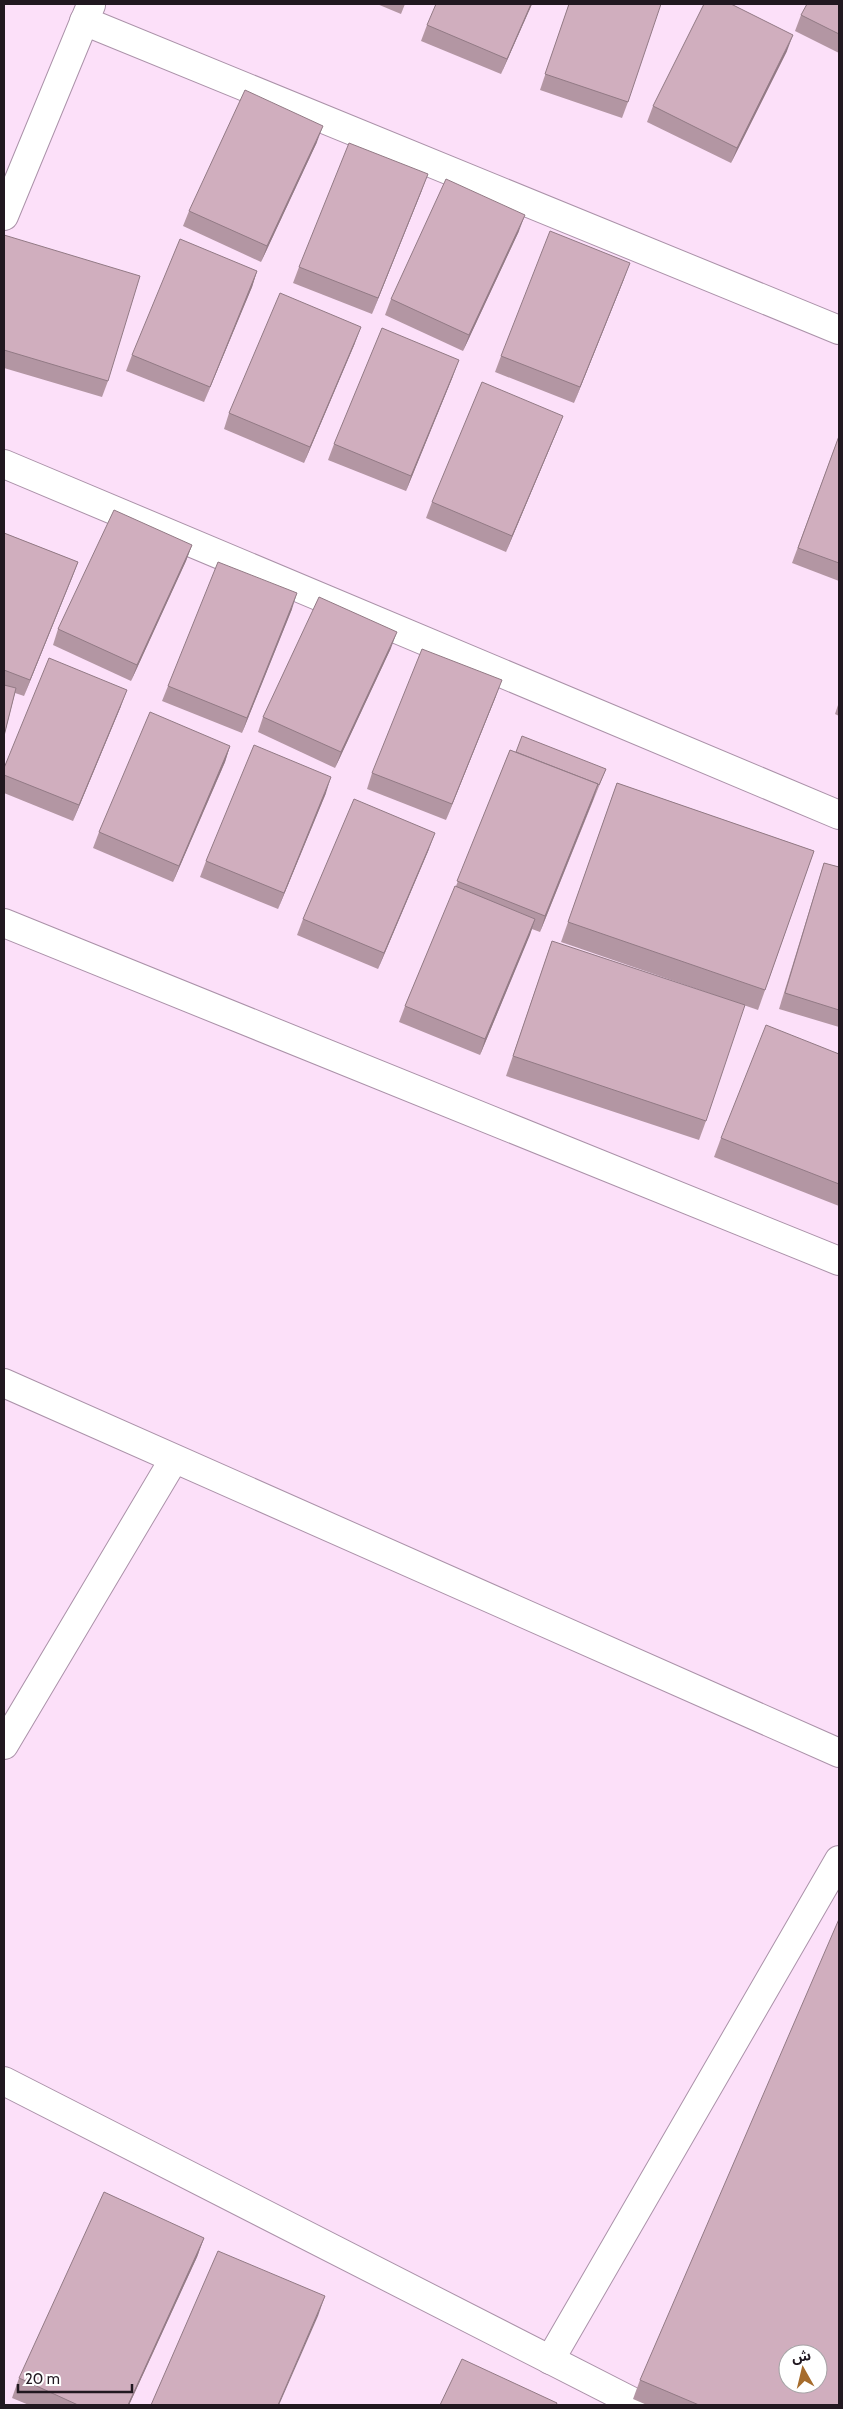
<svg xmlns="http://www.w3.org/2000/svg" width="843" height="2409" viewBox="0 0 843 2409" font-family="Cabin,'Noto Sans Arabic',sans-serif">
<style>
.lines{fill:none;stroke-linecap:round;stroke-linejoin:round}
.street-casing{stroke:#ab92a9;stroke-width:30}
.street{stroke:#fff;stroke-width:28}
.wall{fill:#b396a3}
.shaded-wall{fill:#927a85}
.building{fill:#d0aebe;stroke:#927a85;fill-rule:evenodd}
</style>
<rect width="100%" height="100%" fill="#fce0f9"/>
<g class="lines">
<defs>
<g id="street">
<path d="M84 21 839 330"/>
<path d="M4 216 91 5"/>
<path d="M4 464 839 815"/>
<path d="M4 923 839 1261"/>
<path d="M4 1383 839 1753"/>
<path d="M4 1745 174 1459"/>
<path d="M4 2081 639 2405"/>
<path d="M550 2360 839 1860"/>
</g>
</defs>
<use href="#street" class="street-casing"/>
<use href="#street" class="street"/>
</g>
<g class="wall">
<path d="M377 4H405L401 14Z"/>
<path d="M532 4 501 74 421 41 427 25Z"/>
<path d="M569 4 628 102 622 118 540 90Z"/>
<path d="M839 4V53L795 31 801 15Z"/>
<path d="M787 51 731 163 647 122 653 106Z"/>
<path d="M317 142 261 262 183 226 189 211Z"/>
<path d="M422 190 372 314 293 283 299 267Z"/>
<path d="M519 231 463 351 385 315 391 299Z"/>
<path d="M4 235 108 381 102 397 4 368Z"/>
<path d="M257 271 252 287 204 402 126 371 132 355Z"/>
<path d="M624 279 574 403 495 372 501 356Z"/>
<path d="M355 343 304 463 224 429 229 413Z"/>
<path d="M453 376 406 491 328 460 334 444Z"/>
<path d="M563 416 557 431 506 552 426 518 432 502Z"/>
<path d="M839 436V581L792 563Z"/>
<path d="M4 533 78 562 24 696 15 693 4 736Z"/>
<path d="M192 545 186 561 131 681 53 645 58 629Z"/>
<path d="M292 609 242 733 162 701 168 686Z"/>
<path d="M391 648 335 768 258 732 263 717Z"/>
<path d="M496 696 446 820 367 789 372 773Z"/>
<path d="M839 702V716L835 714Z"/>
<path d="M121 706 73 821 4 793V768Z"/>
<path d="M230 746 225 762 173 882 93 848 99 832Z"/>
<path d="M510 750 516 752 606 769 540 932 532 929 480 1055 399 1022 405 1006 456 886Z"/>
<path d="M617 783 814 851 758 1010 561 942Z"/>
<path d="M326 793 278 909 200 877 206 861Z"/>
<path d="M429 849 378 969 297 935 303 919Z"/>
<path d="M824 863 839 867V1027L779 1009 819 879Z"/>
<path d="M552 941 706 1121 699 1140 506 1076Z"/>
<path d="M839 1054V1206L714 1157 721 1138Z"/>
<path d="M204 2238 197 2257 129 2405H29L12 2398 19 2378Z"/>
<path d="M640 2380 839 2405H647L633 2399Z"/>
</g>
<g class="shaded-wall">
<path d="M531 4H532L501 74 507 59Z"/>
<path d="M793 35 787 51 731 163 737 148Z"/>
<path d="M323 126 317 142 261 262 267 246Z"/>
<path d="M428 174 422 190 372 314 378 298Z"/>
<path d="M525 215 519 231 463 351 469 335Z"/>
<path d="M630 263 624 279 574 403 580 387Z"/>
<path d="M257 271 252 287 204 402 210 387Z"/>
<path d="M361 327 355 343 304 463 310 447Z"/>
<path d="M459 360 453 376 406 491 411 476Z"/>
<path d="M563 416 557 431 506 552 512 536Z"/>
<path d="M192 545 186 561 131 681 137 665Z"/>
<path d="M78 562 72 578 24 696 30 680Z"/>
<path d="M297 593 292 609 242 733 247 718Z"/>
<path d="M397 632 391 648 335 768 341 752Z"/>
<path d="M502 680 496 696 446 820 452 804Z"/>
<path d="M127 690 121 706 73 821 79 805Z"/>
<path d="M230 746 225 762 173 882 179 866Z"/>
<path d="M331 777 326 793 278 909 284 893Z"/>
<path d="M598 784 593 800 540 932 545 916Z"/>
<path d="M435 833 429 849 378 969 384 953Z"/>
<path d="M535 919 530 935 480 1055 485 1039Z"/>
<path d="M204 2238 197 2257 129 2405H128Z"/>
<path d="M325 2296 318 2316 279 2405H278Z"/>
</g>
<g class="building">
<path d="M436 4H531L507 59 427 25Z"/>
<path d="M569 4H661L628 102 545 74Z"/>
<path d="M704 4H731L793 35 737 148 653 106Z"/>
<path d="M807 4H839V34L801 15Z"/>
<path d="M245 90 323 126 267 246 189 211Z"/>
<path d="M349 143 428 174 378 298 299 267Z"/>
<path d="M446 179 525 215 469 335 391 299Z"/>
<path d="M550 231 630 263 580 387 501 356Z"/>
<path d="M4 235 140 276 108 381 4 350Z"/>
<path d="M180 239 257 271 210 387 132 355Z"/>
<path d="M280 293 361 327 310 447 229 413Z"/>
<path d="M382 328 459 360 411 476 334 444Z"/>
<path d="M482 382 563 416 512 536 432 502Z"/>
<path d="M839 436V563L798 548Z"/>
<path d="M114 510 192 545 137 665 58 629Z"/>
<path d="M4 533 78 562 30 680 4 670Z"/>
<path d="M218 562 297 593 247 718 168 686Z"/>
<path d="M319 597 397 632 341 752 263 717Z"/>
<path d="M422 649 502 680 452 804 372 773Z"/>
<path d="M49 658 127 690 79 805 4 775V768Z"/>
<path d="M4 685 16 688 4 736Z"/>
<path d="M150 712 230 746 179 866 99 832Z"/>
<path d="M522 736 606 769 599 785 598 784 516 752Z"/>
<path d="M254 745 331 777 284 893 206 861Z"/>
<path d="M510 750 598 784 545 916 457 881Z"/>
<path d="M617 783 814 851 765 990 568 922Z"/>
<path d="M354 799 435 833 384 953 303 919Z"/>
<path d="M824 863 839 867V1010L785 993Z"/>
<path d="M455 886 535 919 485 1039 405 1006Z"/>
<path d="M552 941 745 1005 706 1121 513 1056Z"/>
<path d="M766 1025 839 1054V1184L721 1138Z"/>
<path d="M839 1919V2405H699L640 2380ZM788 2354H818V2384H788Z"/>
<path d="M104 2192 204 2238 128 2405H78L19 2378Z"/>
<path d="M218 2251 325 2296 278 2405H151Z"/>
<path d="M462 2359 557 2403 556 2405H440Z"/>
</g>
<rect width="843" height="2409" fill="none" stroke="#211820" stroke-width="10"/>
<g transform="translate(803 2369) rotate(352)"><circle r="24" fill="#ffffff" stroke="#a6a3a6"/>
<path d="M0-4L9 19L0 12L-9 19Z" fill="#a66c2c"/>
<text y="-8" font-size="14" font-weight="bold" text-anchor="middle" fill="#211820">ش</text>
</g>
<path d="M18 2384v8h114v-8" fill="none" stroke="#211820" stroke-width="2.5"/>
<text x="25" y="2384" font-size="15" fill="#211820" stroke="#ffffff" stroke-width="4" paint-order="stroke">20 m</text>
</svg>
